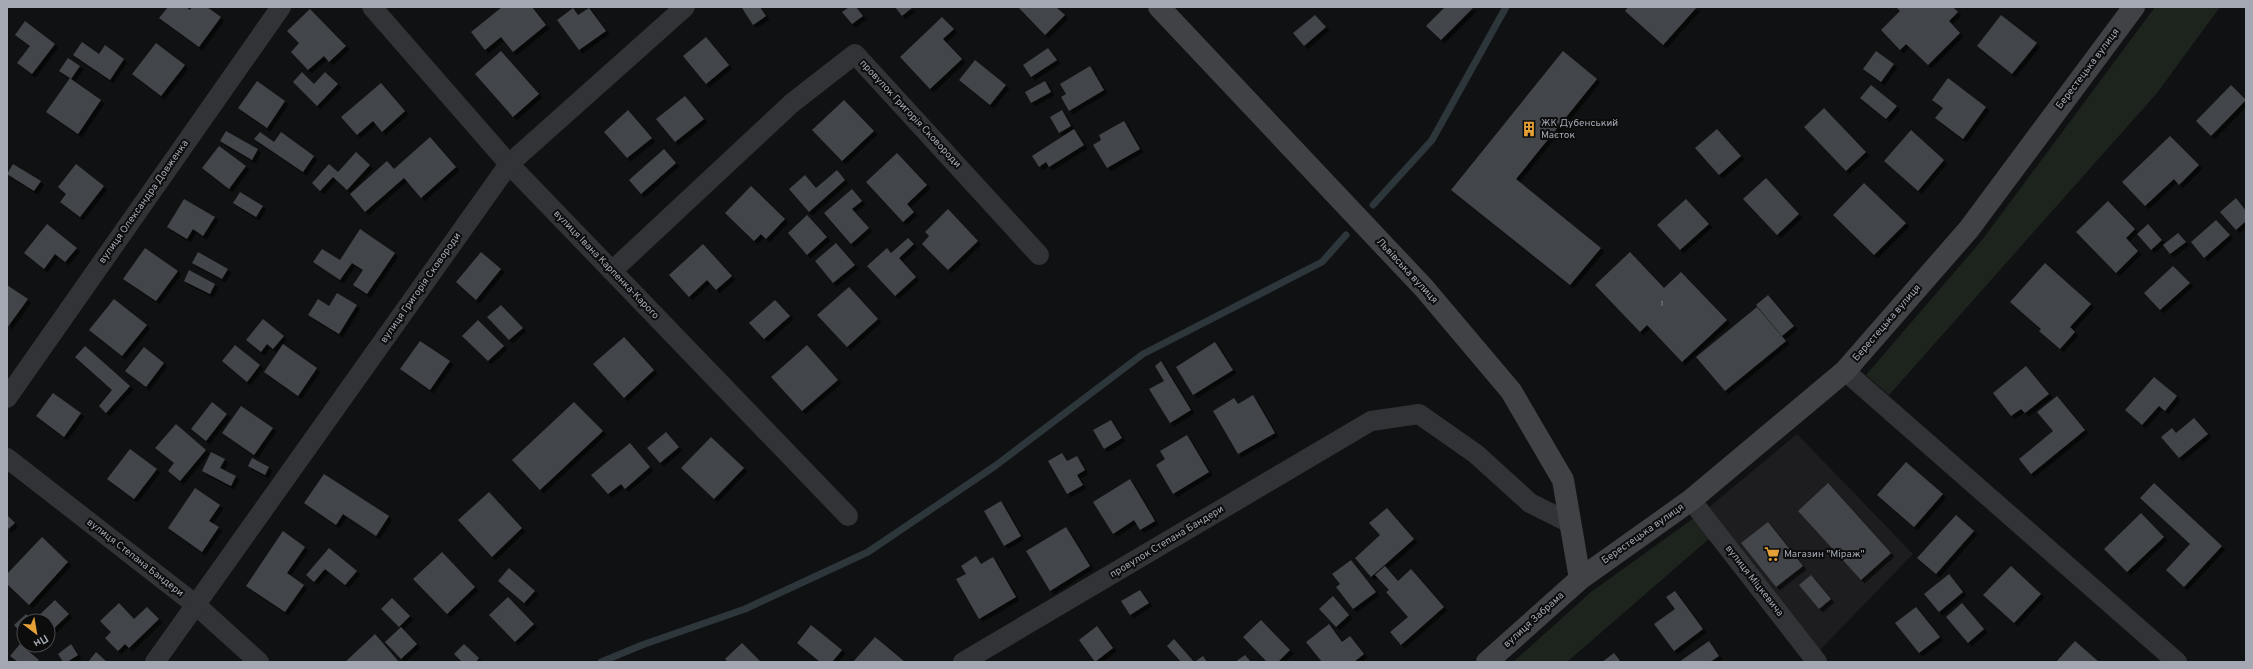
<svg xmlns="http://www.w3.org/2000/svg" width="2253" height="669" viewBox="0 0 2253 669" font-family="Overpass,sans-serif">
<style>
.built{fill:#1d1d1f}
.green{fill:#1d241e}
.lines{fill:none;stroke-linecap:round;stroke-linejoin:round}
.stream{stroke:#2d363b;stroke-width:7}
.building{fill:#424448;filter:url(#shadow)}
.minor{stroke:#323336;stroke-width:20}
.secondary{stroke:#404246;stroke-width:22}
.labels{text-anchor:middle;dominant-baseline:central;stroke-width:4;stroke-linejoin:round;paint-order:stroke}
.number-label{font-size:8px;fill:#8b8f98}
.street-label{font-size:10px;fill:#a3a8b2;stroke:#0c0c0d}
.poi-label{font-size:10px;fill:#a3a8b2;stroke:#0c0c0d;text-anchor:start}
</style>
<defs>
<filter id="shadow"><feDropShadow dx="3.5" dy="3.5" stdDeviation="0" flood-color="#0009"/></filter>
</defs>
<rect width="100%" height="100%" fill="#101112"/>
<path class="built" d="M1797 434 1913 554 1819 651 1708 508Z"/>
<g class="green">
<path d="M2155 7H2220L2157 93 1889 395 1866 375 1982 240Z"/>
<path d="M1694 518 1710 538 1567 662H1513L1591 592Z"/>
</g>
<g class="lines">
<g class="stream">
<path d="M1373 205 1432 140 1506 7"/>
<path d="M601 662 642 645 745 609 868 552 995 466 1143 354 1322 262 1346 235"/>
</g>
</g>
<g class="building">
<path d="M168 7H186L190 10 192 7H207L221 17 199 47 159 18Z"/>
<path d="M502 7H532L546 25 513 52 501 37 485 50 471 32Z"/>
<path d="M743 7H760L766 16 753 25 742 8Z"/>
<path d="M849 7H856L863 16 852 24 842 12Z"/>
<path d="M895 7H913L902 16Z"/>
<path d="M1018 7H1056L1065 15 1045 35Z"/>
<path d="M1445 7H1474L1441 40 1426 26Z"/>
<path d="M1628 7H1697L1663 45 1625 11Z"/>
<path d="M1896 7H1953L1958 12 1949 21 1960 33 1928 65 1906 44 1900 50 1881 30 1900 11Z"/>
<path d="M573 8 578 15 589 8 606 31 579 50 557 20Z"/>
<path d="M310 9 346 46 329 62 324 56 308 70 291 52 299 43 287 31Z"/>
<path d="M1315 15 1326 27 1304 46 1293 33Z"/>
<path d="M2001 15 2037 43 2012 74 1977 46Z"/>
<path d="M942 17 954 29 943 39 962 59 930 89 900 57Z"/>
<path d="M25 21 55 44 32 74 17 63 30 46 15 35Z"/>
<path d="M706 37 729 65 706 84 683 56Z"/>
<path d="M82 42 99 54 105 45 124 59 110 80 73 55Z"/>
<path d="M156 43 185 65 161 96 132 74Z"/>
<path d="M1048 48 1057 60 1031 77 1023 65Z"/>
<path d="M501 51 539 94 513 117 475 74Z"/>
<path d="M1563 51 1597 79 1516 179 1601 248 1570 285 1451 190Z"/>
<path d="M1876 51 1894 64 1881 82 1863 69Z"/>
<path d="M68 58 80 66 71 79 101 100 78 134 46 112 70 78 59 71Z"/>
<path d="M975 60 1006 85 990 105 959 80Z"/>
<path d="M1090 66 1104 90 1069 111 1061 97 1066 94 1060 84Z"/>
<path d="M302 72 314 84 325 72 338 84 317 106 293 82Z"/>
<path d="M1948 78 1986 107 1963 139 1935 118 1943 108 1932 100Z"/>
<path d="M257 81 285 101 267 128 238 108Z"/>
<path d="M1045 81 1051 92 1031 103 1025 92Z"/>
<path d="M381 83 405 111 382 132 373 121 357 135 341 117Z"/>
<path d="M1871 85 1897 106 1886 119 1860 98Z"/>
<path d="M2231 85 2246 100 2211 136 2196 121Z"/>
<path d="M685 96 704 119 675 142 656 119Z"/>
<path d="M844 100 874 131 842 161 812 130Z"/>
<path d="M1824 108 1866 152 1846 171 1804 127Z"/>
<path d="M628 110 652 138 627 158 604 132Z"/>
<path d="M1062 110 1071 126 1059 133 1050 117Z"/>
<path d="M1124 121 1140 149 1107 168 1093 145 1101 140 1099 135Z"/>
<path d="M1074 129 1084 145 1049 167 1046 162 1039 167 1032 156Z"/>
<path d="M1717 129 1741 156 1719 175 1695 148Z"/>
<path d="M1911 130 1944 160 1918 191 1884 161Z"/>
<path d="M226 131 258 149 252 160 220 141Z"/>
<path d="M260 132 274 142 281 132 314 156 303 172 254 139Z"/>
<path d="M2170 136 2199 165 2179 185 2174 179 2145 206 2122 182Z"/>
<path d="M430 137 456 167 421 198 404 178 365 212 350 194 387 161 394 169Z"/>
<path d="M219 146 246 166 229 189 202 168Z"/>
<path d="M664 149 676 163 641 194 629 180Z"/>
<path d="M356 152 370 165 347 190 333 177 320 191 312 183 329 164 338 172Z"/>
<path d="M897 153 927 185 907 204 914 212 903 222 866 182Z"/>
<path d="M13 164 41 181 34 191 7 174Z"/>
<path d="M76 164 104 186 80 217 60 202 66 194 58 187Z"/>
<path d="M837 170 845 180 809 212 789 189 805 175 816 188Z"/>
<path d="M1766 178 1799 214 1777 235 1743 199Z"/>
<path d="M1864 183 1906 223 1874 255 1833 215Z"/>
<path d="M751 186 785 219 766 239 761 234 754 241 725 213Z"/>
<path d="M852 189 862 201 852 209 869 228 851 244 824 213Z"/>
<path d="M240 192 263 206 256 217 233 203Z"/>
<path d="M2236 198 2246 211V221L2236 230 2220 212Z"/>
<path d="M184 199 215 217 203 236 193 229 187 239 167 227Z"/>
<path d="M1686 199 1709 224 1680 250 1657 225Z"/>
<path d="M2108 201 2135 229 2126 238 2138 251 2116 273 2076 232Z"/>
<path d="M948 209 978 241 948 270 922 244 929 236 925 232Z"/>
<path d="M807 215 827 237 807 255 788 233Z"/>
<path d="M2216 220 2230 235 2204 258 2191 242Z"/>
<path d="M47 224 77 248 65 262 55 254 44 269 24 253Z"/>
<path d="M2148 224 2162 240 2151 250 2137 234Z"/>
<path d="M360 229 395 253 367 294 353 285 363 270 352 263 340 280 313 262 322 249 340 260Z"/>
<path d="M2178 233 2186 242 2170 254 2163 245Z"/>
<path d="M908 238 914 244 899 258 916 277 895 296 867 266 887 248 891 253Z"/>
<path d="M836 243 855 265 833 283 815 261Z"/>
<path d="M703 244 732 276 716 290 707 280 689 297 669 275Z"/>
<path d="M145 248 178 271 156 301 123 279Z"/>
<path d="M198 252 228 269 222 279 192 263Z"/>
<path d="M481 252 501 269 476 300 456 282Z"/>
<path d="M1630 252 1664 288 1681 272 1727 320 1682 362 1647 325 1640 332 1595 285Z"/>
<path d="M2045 263 2091 304 2070 327 2075 332 2060 349 2039 331 2041 329 2010 302Z"/>
<path d="M2173 266 2190 283 2160 310 2144 293Z"/>
<path d="M189 270 215 284 210 294 184 281Z"/>
<path d="M7 285 28 299 7 328Z"/>
<path d="M849 287 878 319 847 347 817 315Z"/>
<path d="M337 293 357 305 339 334 308 315 318 299 329 306Z"/>
<path d="M1768 295 1794 326 1782 336 1756 305Z"/>
<path d="M114 299 147 325 122 356 89 330Z"/>
<path d="M775 300 790 316 764 339 749 323Z"/>
<path d="M501 305 523 328 509 340 487 317Z"/>
<path d="M1757 307 1786 341 1725 391 1696 357Z"/>
<path d="M263 319 284 336 273 349 267 344 261 352 246 340Z"/>
<path d="M478 320 504 346 488 361 462 336Z"/>
<path d="M624 337 654 370 624 398 593 364Z"/>
<path d="M420 341 450 361 430 390 400 369Z"/>
<path d="M1215 342 1233 370 1193 395 1176 367Z"/>
<path d="M283 344 317 368 298 396 264 372Z"/>
<path d="M235 345 260 365 247 382 222 361Z"/>
<path d="M807 345 838 380 802 411 771 377Z"/>
<path d="M85 346 130 386 106 413 99 406 112 390 75 357Z"/>
<path d="M144 347 164 363 146 387 125 371Z"/>
<path d="M1161 361 1191 410 1170 423 1149 389 1164 381 1155 366Z"/>
<path d="M2026 366 2049 394 2025 413 2021 409 2011 416 1993 393Z"/>
<path d="M2154 377 2177 396 2165 411 2159 406 2142 425 2125 410Z"/>
<path d="M53 393 81 413 64 437 36 416Z"/>
<path d="M1253 395 1275 433 1238 454 1213 411 1234 398 1238 404Z"/>
<path d="M2057 396 2085 430 2031 474 2019 459 2053 431 2037 412Z"/>
<path d="M212 402 227 414 206 441 191 429Z"/>
<path d="M574 402 603 431 540 490 512 460Z"/>
<path d="M241 406 273 428 254 455 222 433Z"/>
<path d="M2194 418 2208 434 2179 458 2161 437 2172 428 2176 433Z"/>
<path d="M1111 420 1122 438 1104 449 1093 430Z"/>
<path d="M176 424 206 450 180 481 168 471 174 463 155 448Z"/>
<path d="M666 432 679 447 660 463 647 448Z"/>
<path d="M1187 435 1209 472 1173 494 1156 465 1165 459 1160 451Z"/>
<path d="M711 437 744 468 714 499 681 468Z"/>
<path d="M630 443 650 467 625 489 621 484 608 494 591 475Z"/>
<path d="M130 449 157 469 134 499 107 479Z"/>
<path d="M211 452 225 459 220 468 236 476 231 486 202 471Z"/>
<path d="M1062 453 1067 461 1077 456 1085 470 1077 475 1083 485 1067 494 1048 461Z"/>
<path d="M252 458 269 467 265 475 248 466Z"/>
<path d="M1906 462 1943 494 1914 527 1877 495Z"/>
<path d="M324 474 389 516 376 536 343 514 336 525 304 503Z"/>
<path d="M1130 479 1155 521 1140 530 1134 520 1113 534 1093 502Z"/>
<path d="M1828 483 1891 553 1861 580 1798 511Z"/>
<path d="M2154 483 2222 546 2184 587 2166 570 2190 544 2140 498Z"/>
<path d="M195 488 220 505 209 521 219 527 202 552 168 528Z"/>
<path d="M489 492 522 528 492 557 458 520Z"/>
<path d="M1001 501 1021 536 1004 546 984 511Z"/>
<path d="M1387 508 1414 539 1371 577 1355 558 1380 535 1369 523Z"/>
<path d="M2141 513 2164 537 2127 572 2104 549Z"/>
<path d="M7 515 15 523 7 530Z"/>
<path d="M1956 515 1974 531 1936 574 1917 558Z"/>
<path d="M1768 522 1803 566 1776 587 1741 543Z"/>
<path d="M1066 527 1090 566 1050 591 1026 551Z"/>
<path d="M283 531 305 547 287 573 304 585 285 612 246 586Z"/>
<path d="M42 537 68 562 29 605 7 584V574Z"/>
<path d="M329 548 357 571 345 585 325 569 314 582 306 575Z"/>
<path d="M442 552 475 587 447 614 413 579Z"/>
<path d="M976 556 981 564 993 557 1016 597 979 619 956 579 966 574 961 566Z"/>
<path d="M1351 560 1376 592 1353 609 1336 587 1340 584 1332 574Z"/>
<path d="M1385 566 1398 581 1411 569 1444 607 1401 645 1390 632 1408 617 1386 592 1389 590 1375 575Z"/>
<path d="M2011 566 2041 594 2014 623 1983 595Z"/>
<path d="M509 568 535 591 524 603 498 581Z"/>
<path d="M1949 574 1963 592 1939 612 1924 594Z"/>
<path d="M1811 575 1831 599 1819 609 1799 585Z"/>
<path d="M1140 590 1149 603 1130 615 1121 601Z"/>
<path d="M1675 591 1703 629 1674 651 1654 624 1675 609 1666 597Z"/>
<path d="M1333 596 1349 615 1336 627 1319 609Z"/>
<path d="M508 597 534 624 515 642 489 615Z"/>
<path d="M392 598 410 616 399 627 381 609Z"/>
<path d="M55 600 69 614 48 634V621H24V636L14 625 26 614 33 621Z"/>
<path d="M119 603 134 619 147 607 159 619 129 648 125 644 118 651 105 638 111 632 100 621Z"/>
<path d="M1962 603 1984 629 1968 643 1946 617Z"/>
<path d="M1916 607 1940 637 1919 653 1895 623Z"/>
<path d="M1261 620 1290 650 1278 662H1267L1243 637Z"/>
<path d="M1329 624 1342 642 1350 636 1364 654 1354 662H1322L1306 642Z"/>
<path d="M811 625 842 650 832 662H820L797 643Z"/>
<path d="M1097 626 1113 648 1095 662 1079 640Z"/>
<path d="M401 627 417 644 401 659 385 642Z"/>
<path d="M375 634 399 662H345Z"/>
<path d="M875 637 905 662H853Z"/>
<path d="M1174 639 1194 662H1181L1167 646Z"/>
<path d="M1709 641 1719 656 1710 662H1679Z"/>
<path d="M2075 641 2099 662H2056Z"/>
<path d="M742 643 761 662H728L725 659Z"/>
<path d="M20 644 39 660 37 662H18L10 656Z"/>
<path d="M71 644 78 655 67 662H63L58 654Z"/>
<path d="M464 644 479 658 476 662H462L454 654Z"/>
<path d="M96 652 107 662H88Z"/>
<path d="M1614 653 1621 662H1602Z"/>
<path d="M1245 655 1251 662H1235Z"/>
<path d="M1203 656 1207 662H1197L1196 661Z"/>
</g>
<g class="lines">
<g class="minor">
<path d="M372 7 509 164 848 516"/>
<path d="M612 271 792 103 855 54 1039 255"/>
<path d="M1845 371 2177 662"/>
<path d="M7 398 281 7"/>
<path d="M7 458 196 605 259 662"/>
<path d="M1691 500 1817 662"/>
<path d="M155 662 509 164 685 7"/>
<path d="M963 662 1371 421 1419 414 1476 454 1530 503 1570 523"/>
</g>
<g class="secondary">
<path d="M1159 7 1424 288 1511 391 1563 480 1580 579"/>
<path d="M1487 662 1580 579 1691 500 1845 371 1969 229 2134 7"/>
</g>
</g>
<defs>
<symbol id="building-bare" viewBox="-9 -9 18 18"><path d="M-4-6H4V6H1V3H-1V6H-4ZM-2.5-4.3h1.7v1.8h-1.7ZM.8-4.3h1.7v1.8H.8ZM-2.5-1h1.7V.8h-1.7ZM.8-1h1.7V.8H.8Z" fill="#e4a037" stroke="#0c0c0d" stroke-width="2.5" paint-order="stroke"/></symbol>
<symbol id="supermarket-bare" viewBox="-9 -9 18 18"><path d="M-6-5.5h2.5l.6 2H6L4.5 2H-2.5L-4.4-4H-6ZM-1.5 3.2a1.3 1.3 0 1 0 .1 0ZM3 3.2a1.3 1.3 0 1 0 .1 0Z" fill="#e4a037" stroke="#0c0c0d" stroke-width="2.5" paint-order="stroke"/></symbol>
</defs>
<g fill-rule="evenodd">
<use href="#building-bare" x="1518" y="118" width="22" height="22"/>
<use href="#supermarket-bare" x="1761" y="543" width="22" height="22"/>
</g>
<g class="labels">
<g class="number-label">
<text x="1662" y="304">1</text>
</g>
<g class="street-label">
<text transform="translate(2088 69) rotate(-53)">Берестецька вулиця</text>
<text transform="translate(910 114) rotate(47)">провулок Григорія Сковороди</text>
<text transform="translate(144 202) rotate(-55)">вулиця Олександра Довженка</text>
<text transform="translate(606 265) rotate(46)">вулиця Івана Карпенка-Карого</text>
<text transform="translate(1407 271) rotate(47)">Львівська вулиця</text>
<text transform="translate(421 288) rotate(-55)">вулиця Григорія Сковороди</text>
<text transform="translate(1887 323) rotate(-49)">Берестецька вулиця</text>
<text transform="translate(1643 534) rotate(-35)">Берестецька вулиця</text>
<text transform="translate(1167 542) rotate(-31)">провулок Степана Бандери</text>
<text transform="translate(135 558) rotate(38)">вулиця Степана Бандери</text>
<text transform="translate(1754 581) rotate(52)">вулиця Міцкевича</text>
<text transform="translate(1534 620) rotate(-42)">вулиця Забрама</text>
</g>
<g class="poi-label">
<text x="1541" y="123">ЖК Дубенський<tspan x="1541" dy="12">Маєток</tspan></text>
<text x="1784" y="554">Магазин "Міраж"</text>
</g>
</g>
<rect width="2253" height="669" fill="none" stroke="#a3a8b2" stroke-width="16"/>
<g transform="translate(36 633) rotate(149)"><circle r="19" fill="#0c0c0d" stroke="#484a4f"/>
<path d="M0-3L7 15L0 10L-7 15Z" fill="#e4a037"/>
<text y="-6" font-size="11" font-weight="bold" text-anchor="middle" fill="#a3a8b2">Пн</text>
</g>
</svg>
